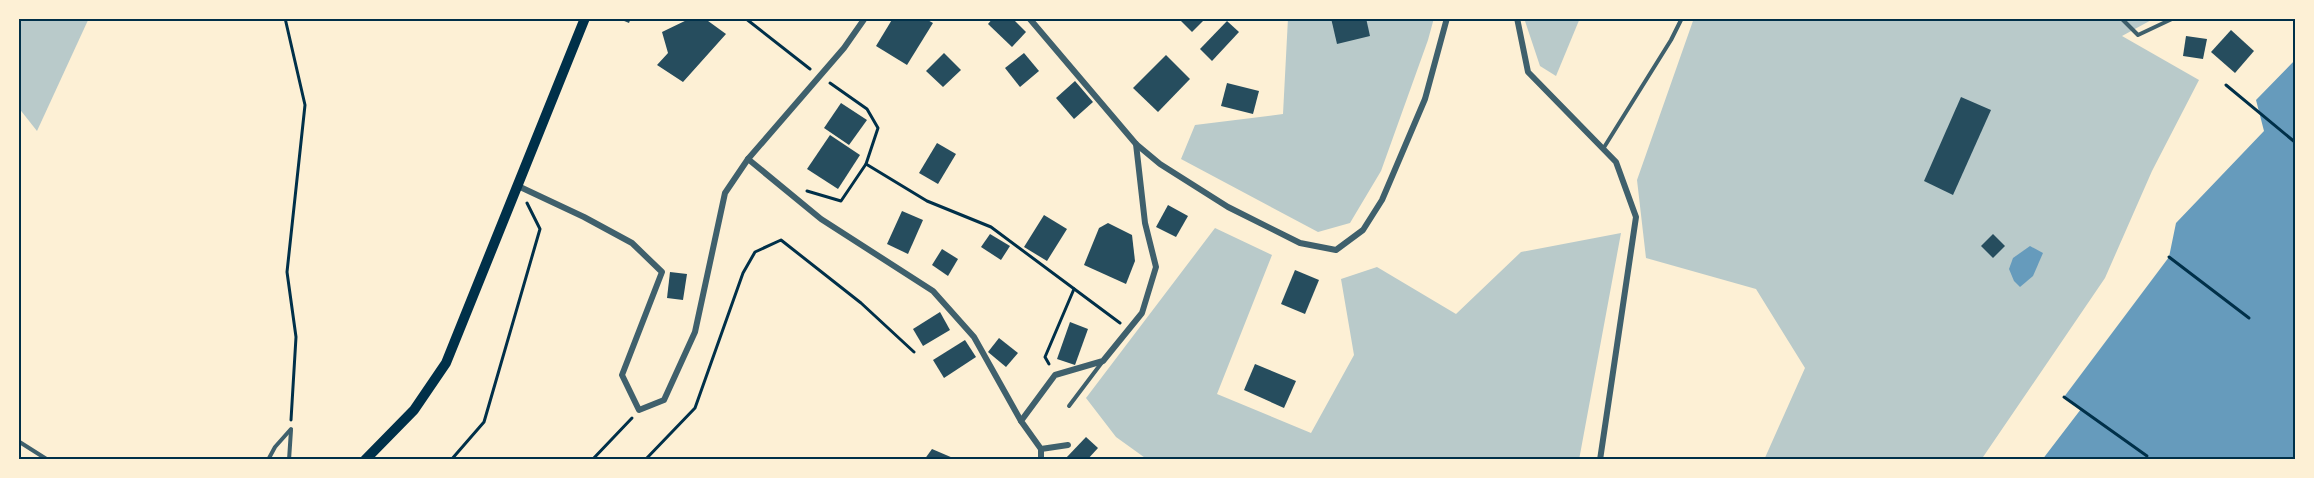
<svg xmlns="http://www.w3.org/2000/svg" width="2314" height="478" viewBox="0 0 2314 478" font-family="'DejaVu Sans',sans-serif">
<style>
.green{fill:#b9caca}
.water{fill:#669bbc}
.building{fill:#264d5e}
.lines{fill:none;stroke-linecap:round;stroke-linejoin:round}
.path{stroke:#003049;stroke-width:3}
.service{stroke:#3f606c;stroke-width:4}
.minor{stroke:#3f606c;stroke-width:6}
.secondary{stroke:#003049;stroke-width:10}
.neatline{fill:none;stroke:#003049;stroke-width:2}
</style>
<rect width="100%" height="100%" fill="#fdf0d5"/>
<g class="green">
<path d="M18 18H89L37 131 18 107Z"/>
<path d="M1288 18H1434L1428 40 1381 171 1350 223 1318 232 1181 159 1195 125 1283 114Z"/>
<path d="M1524 18H1580L1556 76 1540 66Z"/>
<path d="M1694 18H2155L2122 36 2199 80 2152 171 2105 278 1981 460H1764L1805 368 1756 289 1646 258 1637 180Z"/>
<path d="M1215 228 1272 255 1217 394 1311 433 1354 355 1341 279 1377 267 1456 314 1521 252 1621 233 1579 460H1148L1116 437 1086 398Z"/>
</g>
<g class="water">
<path d="M2296 59V460H2042L2081 409 2064 397 2169 257 2176 223 2264 131 2256 100Z"/>
<path d="M2030 246 2043 253 2033 276 2020 287 2014 281 2009 269 2013 258Z"/>
</g>
<g class="building">
<path d="M617 18H631L629 23Z"/>
<path d="M691 18H704L726 34 683 82 657 65 668 53 662 32Z"/>
<path d="M893 18H924L933 23 907 65 876 46Z"/>
<path d="M993 18H1012L1026 32 1012 47 988 24Z"/>
<path d="M1180 18H1206L1192 32 1179 19Z"/>
<path d="M1331 18H1366L1370 36 1337 44Z"/>
<path d="M1227 21 1239 32 1212 61 1200 49Z"/>
<path d="M2231 30 2254 51 2235 73 2211 52Z"/>
<path d="M2186 36 2207 39 2203 59 2183 56Z"/>
<path d="M944 53 961 70 943 87 926 71Z"/>
<path d="M1024 53 1039 71 1020 87 1005 68Z"/>
<path d="M1166 55 1190 79 1158 112 1133 88Z"/>
<path d="M1075 81 1093 102 1074 119 1056 98Z"/>
<path d="M1227 83 1259 91 1253 114 1221 106Z"/>
<path d="M1961 97 1991 110 1953 195 1924 181Z"/>
<path d="M841 103 867 120 849 145 824 128Z"/>
<path d="M830 135 860 155 838 189 807 169Z"/>
<path d="M937 143 956 154 938 184 919 173Z"/>
<path d="M1168 205 1188 216 1176 237 1156 227Z"/>
<path d="M902 211 923 220 908 254 887 244Z"/>
<path d="M1044 215 1067 229 1047 261 1024 247Z"/>
<path d="M1108 223 1132 235 1135 261 1126 284 1084 265 1099 228Z"/>
<path d="M990 234 1010 246 1001 260 981 247Z"/>
<path d="M1993 234 2005 246 1993 258 1981 246Z"/>
<path d="M942 249 958 259 948 276 932 265Z"/>
<path d="M1295 270 1319 280 1305 314 1281 304Z"/>
<path d="M670 272 687 274 683 300 667 298Z"/>
<path d="M940 312 950 330 923 346 913 329Z"/>
<path d="M1070 322 1088 329 1075 365 1057 359Z"/>
<path d="M999 338 1018 353 1006 367 988 352Z"/>
<path d="M965 340 976 357 944 378 933 360Z"/>
<path d="M1255 364 1296 381 1284 408 1244 390Z"/>
<path d="M1086 437 1098 448 1087 460H1068L1066 458Z"/>
<path d="M932 449 953 458 952 460H924Z"/>
</g>
<g class="lines">
<g class="path">
<path d="M285 18 305 105 287 272 296 337 291 420"/>
<path d="M745 18 810 69"/>
<path d="M2226 85 2296 143"/>
<path d="M866 164 927 201 991 227 1120 323"/>
<path d="M807 191 841 201 866 164 878 128 867 109 830 83"/>
<path d="M2169 257 2249 318"/>
<path d="M1049 364 1045 357 1074 289"/>
<path d="M2064 397 2147 456"/>
<path d="M451 460 484 422 540 229 527 203"/>
<path d="M592 460 632 418"/>
<path d="M645 460 695 408 743 273 755 252 781 240 861 303 914 352"/>
</g>
<g class="service">
<path d="M2121 18 2138 35 2174 18"/>
<path d="M1603 149 1671 40 1682 18"/>
<path d="M1069 406 1103 361"/>
<path d="M18 441 48 460"/>
<path d="M268 460 275 447 291 429"/>
<path d="M289 460 291 430"/>
</g>
<g class="minor">
<path d="M1029 18 1136 144 1160 164 1228 207 1300 243 1336 250 1363 230 1382 200 1425 99 1447 18"/>
<path d="M1517 18 1528 72 1616 162 1636 217 1600 460"/>
<path d="M748 159 821 219 933 291 974 337 1021 421"/>
<path d="M518 186 584 217 632 243 662 272 622 375 639 410 664 400 695 332 725 193 748 159 844 48 865 18"/>
<path d="M1068 445 1041 449 1021 421 1055 375 1103 361 1142 313 1156 267 1145 223 1136 144"/>
<path d="M1041 460V449"/>
</g>
<path class="secondary" d="M365 460 414 410 446 363 585 18"/>
</g>
<rect width="2314" height="478" fill="none" stroke="#fdf0d5" stroke-width="39"/>
<rect x="20" y="20" width="2274" height="438" class="neatline"/>
</svg>
